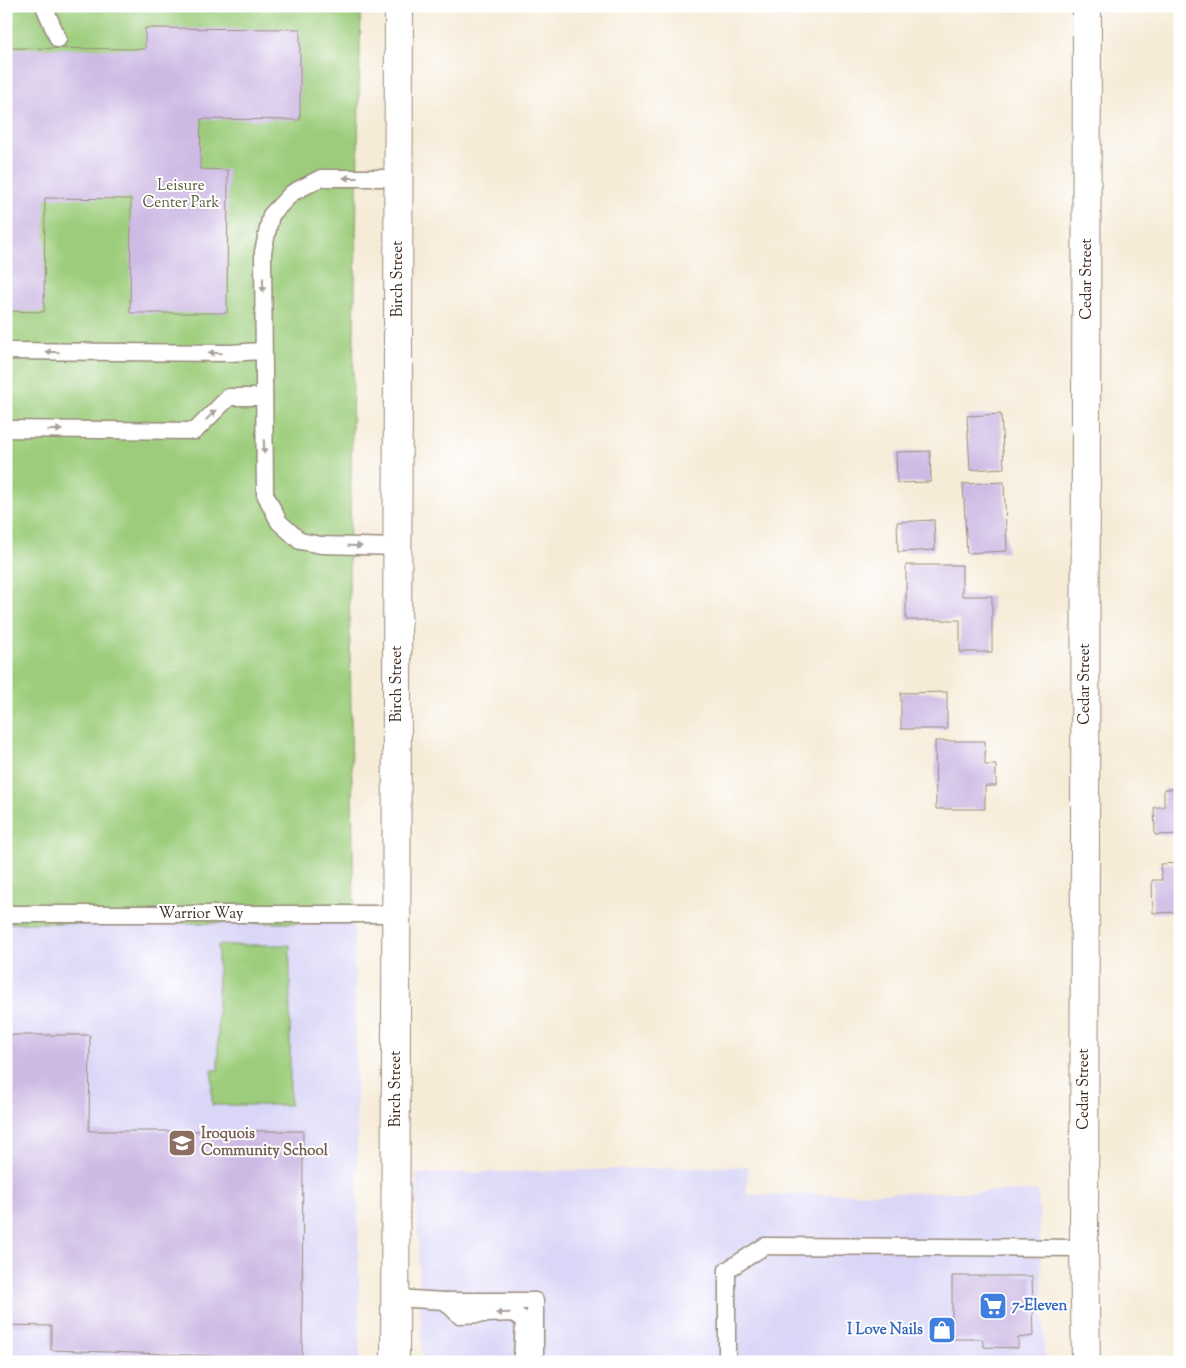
<svg xmlns="http://www.w3.org/2000/svg" width="1186" height="1368" viewBox="0 0 1186 1368" font-family="'Sorts Mill Goudy',serif">
<style>
.built{fill:#dad6f7}
.green{fill:#9dcd7c;stroke:#6c7c4d}
.building{fill:#cdb9e4}
.lines{fill:none;stroke-linecap:round;stroke-linejoin:round}
.lane-casing{stroke:#988a7a;stroke-width:19}
.street-casing{stroke:#988a7a;stroke-width:30}
.lane{stroke:#fff;stroke-width:16}
.street{stroke:#fff;stroke-width:28}
.oneway{fill:#a79f9a}
.labels{text-anchor:middle;dominant-baseline:central;stroke-width:4;stroke-linejoin:round;paint-order:stroke}
.park-label{font-size:15px;fill:#585b3a;stroke:#fff}
.street-label{font-size:15px;fill:#3b2a1e;stroke:#fff}
.education-label{font-size:15px;font-weight:bold;fill:#785e54;stroke:#fff;text-anchor:start}
.shop-label{font-size:15px;font-weight:bold;fill:#366cbe;stroke:#fff;text-anchor:start}
</style>
<rect width="100%" height="100%" fill="#fff"/>
<filter id="ink" filterUnits="userSpaceOnUse"><feTurbulence type="fractalNoise" baseFrequency=".02" numOctaves="2"/><feDisplacementMap in="SourceGraphic" scale="10" xChannelSelector="R" yChannelSelector="G"/><feConvolveMatrix kernelMatrix="1 2 1 2 8 2 1 2 1" color-interpolation-filters="sRGB"/></filter>
<filter id="wash" filterUnits="userSpaceOnUse"><feTurbulence type="fractalNoise" baseFrequency=".0096" numOctaves="4" result="noise"/><feDisplacementMap in="SourceGraphic" scale="20" xChannelSelector="R" yChannelSelector="G"/><feGaussianBlur stdDeviation="1.12" result="paint"/><feColorMatrix in="noise" values="0 0 0 0 0 0 0 0 0 0 0 0 0 0 0 0 0 1.4 0 .05"/><feComposite in="paint" operator="in"/></filter>
<g filter="url(#wash)">
<rect width="100%" height="100%" fill="#f6ebd7"/>
<g class="built">
<path d="M6 923H354L360 1362H6Z"/>
<path d="M749 1166 746 1195 1038 1191 1045 1362H422L416 1174Z"/>
</g>
<g class="green">
<path d="M6 6H361L349 572 354 923H6Z"/>
<path d="M218 945H290V1105H212V1070H218Z"/>
</g>
<g id="blocks">
<g class="building">
<path d="M145 28 300 29V120L201 119 200 169 228 170 227 313H130L131 199 45 198 44 312 6 311V48L145 49Z"/>
<path d="M1001 414 1004 468 970 470 967 416Z"/>
<path d="M930 451 931 482 897 483 896 452Z"/>
<path d="M1004 482 1007 551 967 553 963 484Z"/>
<path d="M934 520 935 550 898 552 897 522Z"/>
<path d="M906 565H962V596H992V652H960V620H906Z"/>
<path d="M947 692V729H901V693Z"/>
<path d="M935 741H985V765H996V786H985V809H936Z"/>
<path d="M1164 789H1180V834L1155 835 1154 807H1164Z"/>
<path d="M1180 863V912L1153 913 1152 880H1162L1160 864Z"/>
<path d="M6 1035H90L89 1131H303L302 1359 51 1350V1326L6 1325Z"/>
<path d="M952 1276H1032L1034 1336 1018 1338V1348L984 1347 982 1339H952Z"/>
</g>
</g>
</g>
<g filter="url(#ink)">
<use href="#blocks" fill-opacity="0" stroke="#988a7a" stroke-width="1"/>
<g class="lines">
<defs>
<g id="lane">
<path d="M44 6 58 39"/>
<path d="M6 351 229 353 263 351"/>
<path d="M6 429 195 431 229 397H264"/>
<path d="M397 547 321 545 300 541 279 522 265 494 263 252 271 215 292 193 321 178H398"/>
<path d="M6 914H396"/>
<path d="M395 1298 445 1301H535V1362"/>
<path d="M445 1301 459 1315 513 1313 524 1320 522 1360 525 1362"/>
<path d="M727 1362V1270L765 1246 1084 1248"/>
</g>
<g id="street">
<path d="M395 1362 399 6"/>
<path d="M1086 1362 1084 1248 1087 6"/>
</g>
</defs>
<use href="#lane" class="lane-casing"/>
<use href="#street" class="street-casing"/>
<use href="#lane" class="lane"/>
<use href="#street" class="street"/>
</g>
<defs><path id="oneway-solid" d="M-6-.8H1V-3.2L6.5 0L1 3.2V.8H-6Z" transform="scale(1.25)"/></defs>
<g class="oneway">
<use href="#oneway-solid" transform="translate(350 178) rotate(180)"/>
<use href="#oneway-solid" transform="translate(263 285) rotate(90)"/>
<use href="#oneway-solid" transform="translate(52 352) rotate(-179)"/>
<use href="#oneway-solid" transform="translate(215 353) rotate(-179)"/>
<use href="#oneway-solid" transform="translate(211 415) rotate(-45)"/>
<use href="#oneway-solid" transform="translate(55 430)"/>
<use href="#oneway-solid" transform="translate(264 447) rotate(89)"/>
<use href="#oneway-solid" transform="translate(355 546) rotate(1)"/>
<use href="#oneway-solid" transform="translate(503 1313) rotate(179)"/>
</g>
</g>
<defs>
<symbol id="school-square" viewBox="-11 -11 22 22"><rect x="-9" y="-9" width="18" height="18" rx="4" fill="#8d6e63" stroke="#fff"/><path d="M0-5L7-2L0 1L-7-2ZM-4 1L0 2.5L4 1V4Q0 6-4 4Z" fill="#fff"/></symbol>
<symbol id="supermarket-square" viewBox="-11 -11 22 22"><rect x="-9" y="-9" width="18" height="18" rx="4" fill="#3f7fe0" stroke="#fff"/><path d="M-6-5.5h2.5l.6 2H6L4.5 2H-2.5L-4.4-4H-6ZM-1.5 3.2a1.3 1.3 0 1 0 .1 0ZM3 3.2a1.3 1.3 0 1 0 .1 0Z" fill="#fff"/></symbol>
<symbol id="shop-square" viewBox="-11 -11 22 22"><rect x="-9" y="-9" width="18" height="18" rx="4" fill="#3f7fe0" stroke="#fff"/><path d="M-5-2.5h2.3a2.7 3.5 0 0 1 5.4 0H5L5.5 6h-11ZM-1.5-2.5h3a1.5 2.3 0 0 0-3 0Z" fill="#fff"/></symbol>
</defs>
<g fill-rule="evenodd">
<use href="#school-square" x="166" y="1127" width="32" height="32"/>
<use href="#supermarket-square" x="977" y="1290" width="32" height="32"/>
<use href="#shop-square" x="926" y="1314" width="32" height="32"/>
</g>
<g class="labels">
<g class="park-label">
<text x="181" y="186">Leisure<tspan x="181" dy="17">Center Park</tspan></text>
</g>
<g class="street-label">
<text transform="translate(398 279) rotate(-90)">Birch Street</text>
<text transform="translate(1087 279) rotate(-90)">Cedar Street</text>
<text transform="translate(397 684) rotate(-90)">Birch Street</text>
<text transform="translate(1085 684) rotate(-90)">Cedar Street</text>
<text x="201" y="914">Warrior Way</text>
<text transform="translate(396 1089) rotate(-90)">Birch Street</text>
<text transform="translate(1084 1089) rotate(-90)">Cedar Street</text>
</g>
<g class="education-label">
<text x="201" y="1134">Iroquois<tspan x="201" dy="17">Community School</tspan></text>
</g>
<g class="shop-label">
<text x="1012" y="1306">7-Eleven</text>
<text x="923" y="1330" text-anchor="end">I Love Nails</text>
</g>
</g>
<rect width="1186" height="1368" fill="none" stroke="#fff" stroke-width="25"/>
</svg>
